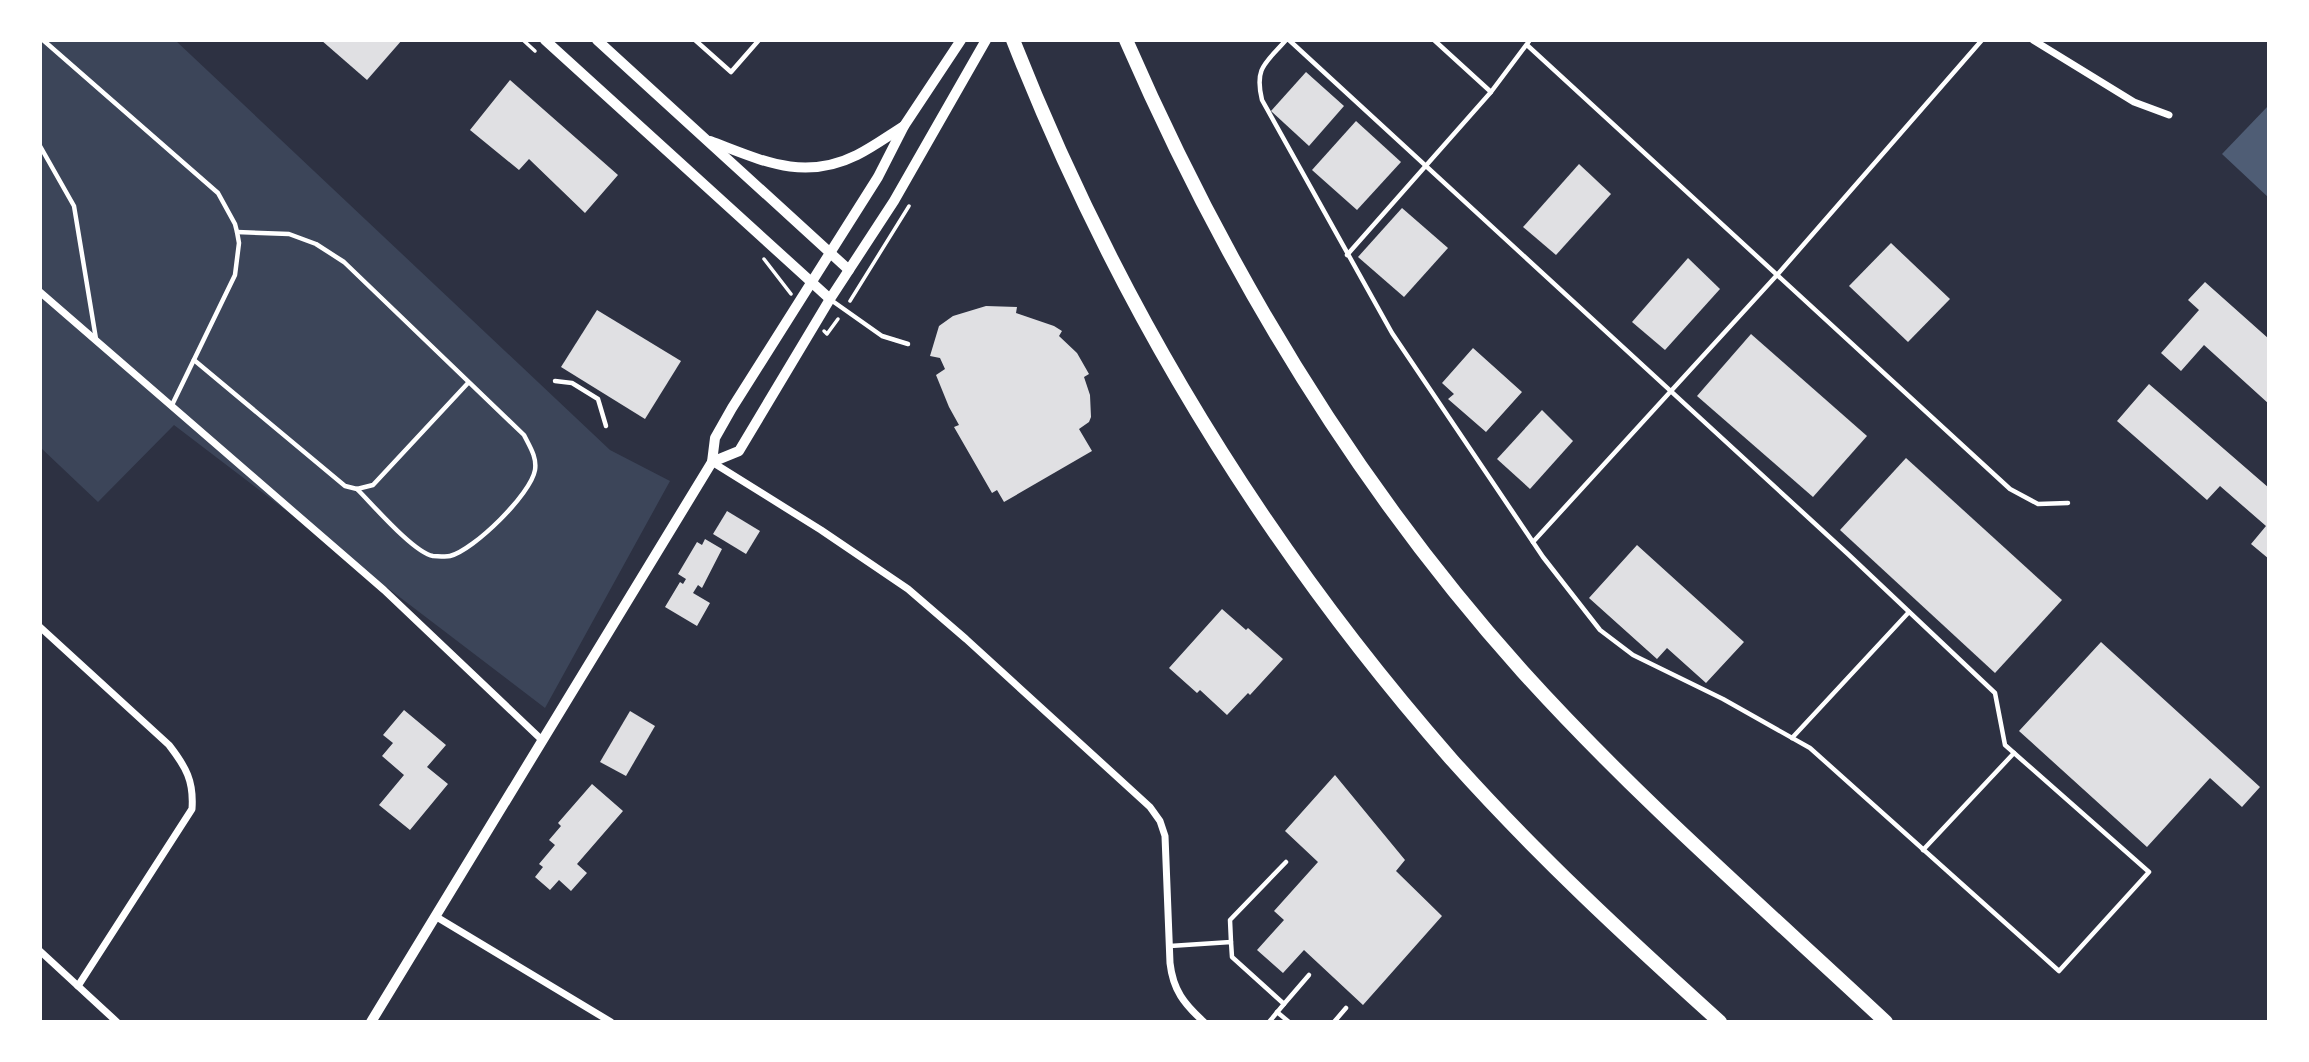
<svg xmlns="http://www.w3.org/2000/svg" width="2309" height="1062" viewBox="0 0 2309 1062" font-family="'IBM Plex Serif',serif">
<style>
.green{fill:#3c4559}
.water{fill:#4f5d75}
.building{fill:#e0e0e3}
.lines{fill:none;stroke-linecap:round;stroke-linejoin:round}
.path{stroke:#fff;stroke-width:3.5}
.service{stroke:#fff;stroke-width:4.5}
.minor{stroke:#fff;stroke-width:7}
.tertiary{stroke:#fff;stroke-width:10}
.motorway{stroke:#fff;stroke-width:14}
</style>
<rect width="100%" height="100%" fill="#2d3142"/>
<path class="green" d="M40 40H175L610 450 670 481 545 708 174 425 98 502 40 447Z"/>
<path class="water" d="M2269 105V198L2222 154Z"/>
<g class="building">
<path d="M321 40H402L367 80Z"/>
<path d="M1306 72 1344 106 1309 146 1271 111Z"/>
<path d="M510 80 618 175 585 213 529 159 519 170 470 130Z"/>
<path d="M1356 121 1401 162 1357 210 1312 170Z"/>
<path d="M1579 164 1611 194 1556 255 1523 227Z"/>
<path d="M1402 208 1448 248 1404 297 1358 257Z"/>
<path d="M1891 243 1950 299 1908 342 1849 286Z"/>
<path d="M1688 258 1720 289 1665 350 1632 322Z"/>
<path d="M2205 282 2269 339V404L2204 345 2181 371 2161 353 2199 310 2188 300Z"/>
<path d="M986 306 1017 307 1016 313 1054 326 1062 331 1059 336 1077 353 1089 374 1084 377 1090 395 1091 417 1089 422 1079 429 1092 451 1004 502 997 490 992 493 954 427 959 425 949 407 936 375 945 369 940 358 930 356 939 326 953 316Z"/>
<path d="M597 310 681 361 645 419 561 367Z"/>
<path d="M1751 334 1867 436 1813 497 1697 396Z"/>
<path d="M1473 348 1522 392 1486 432 1448 399 1454 394 1442 383Z"/>
<path d="M2149 384 2269 488V559L2251 544 2266 526 2220 486 2207 500 2117 421Z"/>
<path d="M1542 410 1573 441 1530 489 1497 459Z"/>
<path d="M1906 458 2062 600 1995 673 1840 530Z"/>
<path d="M727 511 760 531 746 554 713 534Z"/>
<path d="M705 539 722 549 702 588 698 585 693 593 710 603 697 626 665 607 680 582 683 584 686 579 678 574 697 542 702 545Z"/>
<path d="M1637 545 1744 642 1706 683 1667 648 1657 659 1589 598Z"/>
<path d="M1222 609 1246 630 1248 628 1283 659 1250 695 1248 693 1227 715 1200 690 1197 693 1169 668Z"/>
<path d="M2101 642 2260 787 2242 807 2210 778 2147 847 2019 731Z"/>
<path d="M404 710 446 745 427 767 448 784 410 830 379 805 404 775 382 756 393 743 383 735Z"/>
<path d="M630 711 655 726 626 776 600 762Z"/>
<path d="M1335 775 1405 860 1396 871 1442 916 1363 1005 1304 950 1283 973 1257 950 1284 920 1274 911 1318 862 1285 831Z"/>
<path d="M592 784 623 811 577 864 587 873 571 891 559 880 550 890 535 877 543 867 539 864 555 845 549 840 561 826 558 823Z"/>
</g>
<g class="lines">
<g class="path">
<path d="M523 40 535 51"/>
<path d="M764 259 791 294"/>
<path d="M850 301 909 206"/>
<path d="M824 331 827 334 838 319"/>
</g>
<g class="service">
<path d="M43 40 218 193 235 224 237 232 239 243 235 275 172 405"/>
<path d="M695 40 731 72 759 40"/>
<path d="M1286 40C1266 63 1254 67 1262 100L1392 333 1543 557 1600 630 1633 655 1723 699 1810 748 2059 971 2149 872 2005 745 1995 693 1849 555 1289 40"/>
<path d="M1434 40 1491 92"/>
<path d="M1527 45 2010 489 2038 504 2068 503"/>
<path d="M40 146 74 206 96 339"/>
<path d="M237 232 289 234 316 244 344 262 524 435C530 447 537 457 535 470 531 494 474 550 450 556 446 557 437 556 433 556 414 553 373 505 357 489"/>
<path d="M1347 255 1491 92 1530 40"/>
<path d="M831 300 882 336 908 344"/>
<path d="M194 360 345 486 357 489 373 485 468 383"/>
<path d="M555 381 572 383 598 399 606 426"/>
<path d="M1533 542 1777 275 1982 40"/>
<path d="M1792 738 1909 612"/>
<path d="M1923 850 2014 753"/>
<path d="M1231 942 1230 920 1286 862"/>
<path d="M1170 946 1231 942 1232 957 1284 1004 1269 1022"/>
<path d="M1284 1004 1309 975"/>
<path d="M1277 1012 1289 1022"/>
<path d="M1334 1022 1346 1008"/>
</g>
<g class="minor">
<path d="M2033 40 2134 102 2169 115"/>
<path d="M40 292 384 590 543 741"/>
<path d="M712 462 821 530 908 589 966 639 1150 807 1160 821 1165 836 1170 963C1173 990 1184 1004 1204 1022"/>
<path d="M40 627 169 745C186 767 194 781 192 809L78 986"/>
<path d="M435 916 611 1022"/>
<path d="M40 951 117 1022"/>
</g>
<g class="tertiary">
<path d="M545 40 830 299"/>
<path d="M597 40 849 270"/>
<path d="M710 141C761 160 803 182 857 155 873 147 888 136 904 126"/>
<path d="M712 462 739 451 830 299 894 201 986 40"/>
<path d="M371 1022 712 462 715 438 732 408 878 177 904 126 961 40"/>
</g>
<g class="motorway">
<path d="M1013 40C1117 304 1265 547 1452 760 1535 853 1627 938 1720 1022"/>
<path d="M1126 40C1226 270 1355 485 1523 672 1636 797 1764 908 1886 1022"/>
</g>
</g>
<rect width="2309" height="1062" fill="none" stroke="#ffffff" stroke-width="84"/>
</svg>
